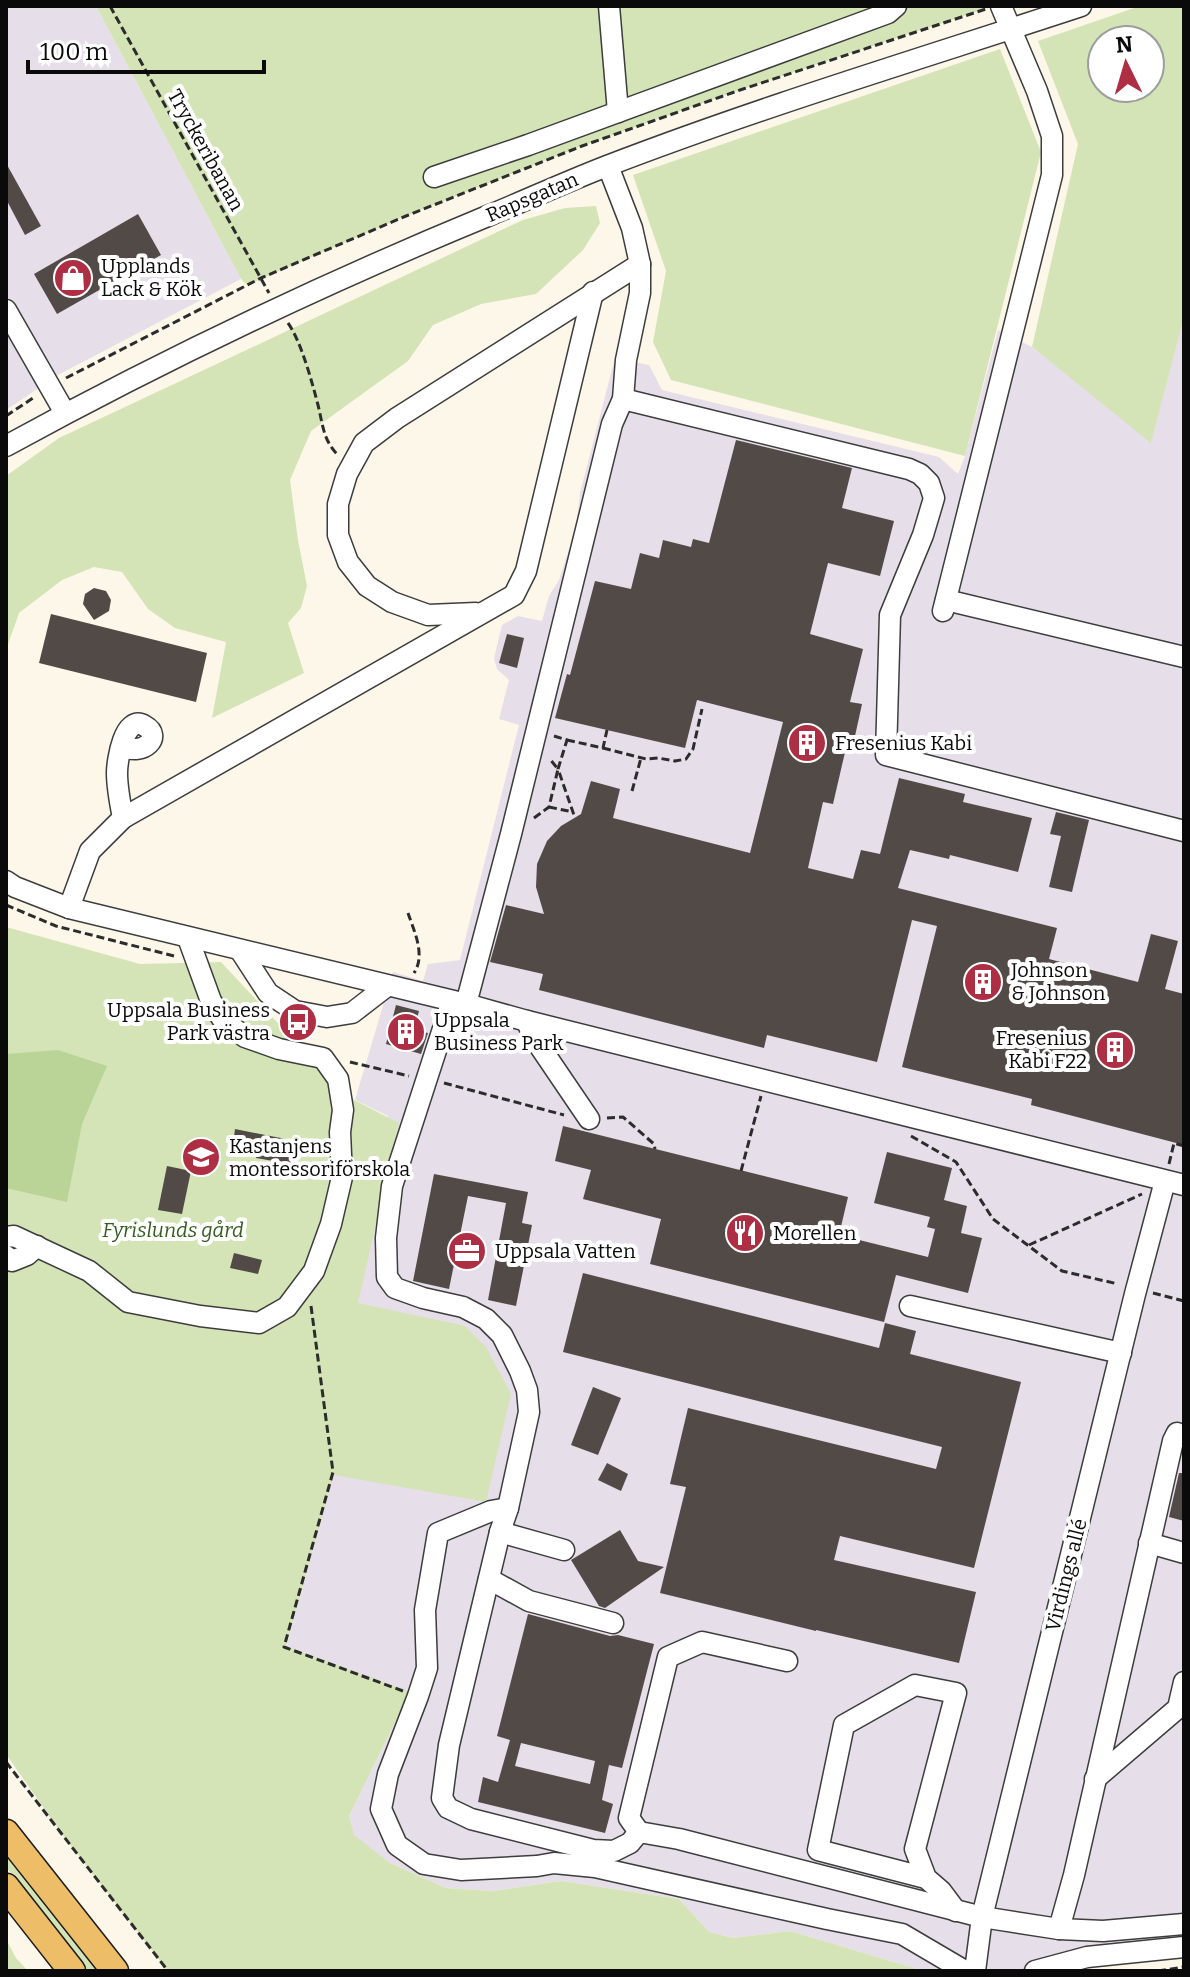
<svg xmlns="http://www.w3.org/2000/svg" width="1190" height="1977" viewBox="0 0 1190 1977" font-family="Bitter,serif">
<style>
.industrial{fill:#e6dee9}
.green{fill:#d4e4b6;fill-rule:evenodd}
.forest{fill:#bad497}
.building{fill:#524a47;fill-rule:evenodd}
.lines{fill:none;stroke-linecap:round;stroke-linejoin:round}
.minor-casing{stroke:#3d3d3d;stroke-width:23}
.major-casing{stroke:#1b1b1b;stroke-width:29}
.path{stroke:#2c2c2c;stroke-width:3;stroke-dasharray:8 4;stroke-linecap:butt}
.minor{stroke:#fff;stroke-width:20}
.major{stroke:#eebd68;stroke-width:26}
.labels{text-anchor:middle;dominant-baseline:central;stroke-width:8;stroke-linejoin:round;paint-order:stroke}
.street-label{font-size:20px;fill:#0a0a0a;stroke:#fff}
.poi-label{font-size:20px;fill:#0a0a0a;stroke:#fff;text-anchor:start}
.park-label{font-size:20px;font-style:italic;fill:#345c20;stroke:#fff}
</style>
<rect width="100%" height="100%" fill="#fdf7e9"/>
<g class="industrial">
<path d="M6 6H96L241 279 58 375 6 410Z"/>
<path d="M1184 317V1947L1035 1971H924L790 1931 733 1938 709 1932 679 1899 561 1881 493 1891 446 1888 390 1863 353 1835 349 1816 410 1692 286 1647 334 1474 358 1303 388 1116 355 1100 393 972 423 981 428 964 460 960 519 725 499 719 509 680 497 669 494 658 502 625 518 616 542 621 549 596 559 580 569 549 577 520 580 493 615 358 649 365 662 390 939 457 958 474 965 456 998 330 1032 347 1151 442Z"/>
</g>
<g class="green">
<path d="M96 6H994L743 89 582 146 406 216 247 285 241 279Z"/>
<path d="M1140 6H1184V317L1151 443 1032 347 1078 144 1038 41ZM1102 40H1150V88H1102Z"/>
<path d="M1000 49 1041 152 965 456 671 380 653 342 666 271 633 175Z"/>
<path d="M596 206 600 223 583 250 536 294 481 304 433 325 408 361 311 431 290 480 298 540 307 586 301 608 288 623 304 673 212 718 226 642 175 628 148 609 122 572 94 567 62 580 19 613 6 650V476L59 438 523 220 565 208Z"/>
<path d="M6 927 140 964 221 962 288 1034 354 1100 399 1123 358 1303 465 1326 486 1347 511 1394 486 1502 334 1475 286 1646 410 1692 349 1816 354 1835 390 1863 446 1888 493 1891 561 1881 679 1899 709 1932 733 1938 790 1931 924 1971H168L64 1837 6 1754Z"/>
<path d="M6 1852 99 1971H88L6 1867Z"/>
<path d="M6 1939 16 1958 28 1971H6Z"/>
</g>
<path class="forest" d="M58 1050 107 1066 82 1124 67 1202 6 1188V1054Z"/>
<g class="building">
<path d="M6 163 41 226 25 235 6 199Z"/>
<path d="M138 214 161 255 57 314 34 274Z"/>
<path d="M736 440 852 468 842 508 894 521 880 576 828 563 810 634 863 649 850 702 862 704 855 736 849 735 833 804 823 802 808 868 853 879 861 850 880 854 899 778 965 794 963 802 1032 818 1018 872 950 855 949 859 910 850 898 888 1057 928 1049 959 1138 982 1151 934 1178 941 1165 989 1184 994V1145L1031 1105 1032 1099 902 1067 937 926 912 920 877 1062 767 1035 764 1048 539 990 543 974 490 962 506 905 544 914 536 887 537 864 547 841 561 826 581 814 591 781 620 789 613 818 750 853 783 722 697 700 685 748 555 718 567 674 570 675 595 581 631 589 640 553 659 558 663 540 691 547 693 539 709 543Z"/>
<path d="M94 588 106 591 111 600 109 611 94 620 83 604 85 594Z"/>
<path d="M51 614 207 653 196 702 39 663Z"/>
<path d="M507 634 524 638 517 668 499 663Z"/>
<path d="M1056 812 1089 820 1072 892 1049 887 1061 836 1050 834Z"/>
<path d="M396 1005 419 1011 414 1030 428 1033 421 1054 386 1044Z"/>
<path d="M563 1126 848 1197 839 1235 928 1257 935 1229 927 1227 930 1217 874 1203 887 1152 952 1168 944 1200 967 1206 961 1233 982 1238 968 1293 896 1275 884 1322 650 1264 661 1219 583 1199 591 1170 555 1161Z"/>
<path d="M235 1129 296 1141 291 1164 256 1158 257 1150 233 1144Z"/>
<path d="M167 1166 191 1171 182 1214 158 1210Z"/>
<path d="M434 1174 528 1192 522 1223 532 1225 516 1306 488 1300 506 1203 468 1196 449 1289 413 1281Z"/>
<path d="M234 1253 262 1260 258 1274 230 1268Z"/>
<path d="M583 1273 879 1348 885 1323 916 1331 910 1354 1021 1382 974 1568 840 1536 834 1560 976 1592 959 1663 816 1630V1631L660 1593 686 1487 670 1484 688 1408 936 1469 942 1447 563 1352Z"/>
<path d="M593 1387 621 1398 598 1455 571 1445Z"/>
<path d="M607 1463 628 1474 621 1491 598 1480Z"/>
<path d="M1179 1473H1184V1521L1169 1517Z"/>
<path d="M620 1530 638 1561 664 1567 605 1608 599 1606 571 1560Z"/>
<path d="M528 1614 610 1636 618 1635 654 1644 622 1768 609 1765 602 1800 613 1804 605 1833 478 1802 483 1777 498 1782 510 1740 497 1736ZM521 1743 595 1761 590 1784 515 1766Z"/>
</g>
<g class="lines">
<defs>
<g id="minor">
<path d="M609 6 618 112"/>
<path d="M434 177 528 145 888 13 896 6"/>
<path d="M6 310 65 413"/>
<path d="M623 399 909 469 920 474 929 483 934 498 923 535 890 615 886 755 1184 831"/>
<path d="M6 446C163 360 325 283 490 215 529 199 568 181 607 166 763 106 923 58 1081 6"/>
<path d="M946 600 1184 657"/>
<path d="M943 611 1052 175V136L1037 91 1001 6"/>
<path d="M476 613 428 615 392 602 367 586 348 562 338 535V504L347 474 364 443 397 418 640 264"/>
<path d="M123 818 514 595 526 571 593 292"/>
<path d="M6 881 15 887 69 908 466 1004 527 1021 1184 1185"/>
<path d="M69 908 90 851 123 818C120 803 117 788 117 773 117 761 124 713 145 726 163 736 144 757 122 746"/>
<path d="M240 950 268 993 295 1011 327 1017 352 1013 387 986"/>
<path d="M452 1001 392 1186 386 1238 387 1277 395 1288 423 1298 463 1307 486 1319 502 1335 520 1371 527 1390 529 1412 508 1508 500 1532 449 1745 442 1798 448 1808 471 1819 593 1850 614 1851 630 1843 639 1832 679 1839 982 1917 1059 1929 1103 1931 1184 1924"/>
<path d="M466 1004 511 834 612 424 623 399 626 360 640 293V264L632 228 608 166"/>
<path d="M527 1021 532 1035 589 1119"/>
<path d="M6 1237 14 1236 89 1271 128 1302 200 1316 259 1323 287 1307 314 1271 331 1224 342 1177 340 1132 343 1110 338 1079 323 1058 279 1049 245 1037 223 1020 211 1001 188 938"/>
<path d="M6 1256 12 1261 27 1255 37 1246"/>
<path d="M910 1306 1121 1353"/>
<path d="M508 1508 491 1511 438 1533 425 1610 427 1668 418 1696 388 1774 381 1809 397 1845 424 1864 461 1870 537 1866 554 1863 595 1867 827 1919 902 1934 965 1971"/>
<path d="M500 1532 564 1550"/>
<path d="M1149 1543 1184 1553"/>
<path d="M489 1579 529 1601 613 1623"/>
<path d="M1095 1779 1178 1708 1184 1682"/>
<path d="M639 1832 629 1818 668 1657 702 1642 787 1661"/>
<path d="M926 1878 818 1850 844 1725 915 1685 956 1693 915 1849 926 1878 941 1891 956 1911"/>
<path d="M1059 1929 1074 1875 1173 1441 1177 1433"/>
<path d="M975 1971 982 1917 1135 1294 1165 1181"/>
<path d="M1035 1971 1087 1957 1184 1947"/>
</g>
<g id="major">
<path d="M6 1833 115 1971"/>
<path d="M6 1887 72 1971"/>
</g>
</defs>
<use href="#minor" class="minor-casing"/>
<use href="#major" class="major-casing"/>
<g class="path">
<path d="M110 6 269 293"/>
<path d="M288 323C301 341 312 382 318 405 323 425 323 441 339 456"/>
<path d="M66 378 261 278 406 216 582 146 743 89 986 9"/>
<path d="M6 416 36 396"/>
<path d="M554 736 567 740 558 769 575 818"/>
<path d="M567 740 603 748 607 730"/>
<path d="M603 748 646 759 658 758 675 761 686 759 693 749 702 709"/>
<path d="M632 791 641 758"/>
<path d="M549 807 573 812"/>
<path d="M534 818 549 807 558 769 549 758"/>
<path d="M6 905 56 926 174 956"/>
<path d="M408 913C414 931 426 955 414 973"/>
<path d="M350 1062 409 1076"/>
<path d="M444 1083 564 1115"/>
<path d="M607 1118 623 1117 654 1144 655 1149"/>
<path d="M911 1136 956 1162 993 1219 1062 1271 1118 1284"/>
<path d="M1169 1164 1174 1143 1184 1146"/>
<path d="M741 1171 761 1096"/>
<path d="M1029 1245 1142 1194"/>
<path d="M1153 1293 1184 1301"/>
<path d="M311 1306 333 1472 284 1647 403 1691"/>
<path d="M6 1762 168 1971"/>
<path d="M1158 1971 1184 1967"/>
</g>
<use href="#minor" class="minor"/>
<use href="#major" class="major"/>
</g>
<defs>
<symbol id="shop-disc" viewBox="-11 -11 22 22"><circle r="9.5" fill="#ae2e44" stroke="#fff"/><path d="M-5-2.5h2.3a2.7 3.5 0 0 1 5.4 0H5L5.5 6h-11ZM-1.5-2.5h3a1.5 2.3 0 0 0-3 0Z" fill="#fff"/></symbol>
<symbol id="building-disc" viewBox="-11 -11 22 22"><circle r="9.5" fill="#ae2e44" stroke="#fff"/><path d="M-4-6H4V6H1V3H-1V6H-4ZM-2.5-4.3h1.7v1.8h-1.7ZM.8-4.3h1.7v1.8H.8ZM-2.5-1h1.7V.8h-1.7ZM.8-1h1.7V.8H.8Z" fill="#fff"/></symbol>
<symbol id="bus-disc" viewBox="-11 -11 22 22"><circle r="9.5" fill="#ae2e44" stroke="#fff"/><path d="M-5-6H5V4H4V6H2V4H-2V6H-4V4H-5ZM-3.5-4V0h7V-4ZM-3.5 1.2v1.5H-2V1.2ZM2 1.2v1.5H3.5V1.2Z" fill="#fff"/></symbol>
<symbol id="school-disc" viewBox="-11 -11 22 22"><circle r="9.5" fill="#ae2e44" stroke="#fff"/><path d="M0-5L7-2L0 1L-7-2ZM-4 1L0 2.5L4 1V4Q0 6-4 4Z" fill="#fff"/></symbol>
<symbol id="restaurant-disc" viewBox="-11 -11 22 22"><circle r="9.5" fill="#ae2e44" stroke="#fff"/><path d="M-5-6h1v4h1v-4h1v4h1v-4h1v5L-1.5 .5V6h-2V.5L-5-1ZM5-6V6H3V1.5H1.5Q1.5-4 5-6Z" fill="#fff"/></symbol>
<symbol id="office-disc" viewBox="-11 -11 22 22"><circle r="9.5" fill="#ae2e44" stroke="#fff"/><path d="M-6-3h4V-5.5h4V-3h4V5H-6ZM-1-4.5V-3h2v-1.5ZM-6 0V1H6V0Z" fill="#fff"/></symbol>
</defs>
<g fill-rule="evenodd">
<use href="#shop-disc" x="51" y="256" width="44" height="44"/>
<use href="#building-disc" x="785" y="721" width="44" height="44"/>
<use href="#building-disc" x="961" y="960" width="44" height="44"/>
<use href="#bus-disc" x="276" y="1000" width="44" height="44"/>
<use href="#building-disc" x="384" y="1010" width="44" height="44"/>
<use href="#building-disc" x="1093" y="1028" width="44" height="44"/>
<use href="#school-disc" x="179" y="1135" width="44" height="44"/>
<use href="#restaurant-disc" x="723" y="1211" width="44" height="44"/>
<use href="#office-disc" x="445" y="1229" width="44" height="44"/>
</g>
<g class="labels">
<g class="street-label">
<text transform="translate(206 150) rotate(61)">Tryckeribanan</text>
<text transform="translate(532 197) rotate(-23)">Rapsgatan</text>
<text transform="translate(1066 1575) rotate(-76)">Virdings allé</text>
</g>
<g class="poi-label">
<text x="101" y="266">Upplands<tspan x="101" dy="23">Lack &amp; Kök</tspan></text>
<text x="835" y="743">Fresenius Kabi</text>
<text x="1011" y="970">Johnson<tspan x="1011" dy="23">&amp; Johnson</tspan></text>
<text x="270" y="1010" text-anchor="end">Uppsala Business<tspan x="270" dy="23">Park västra</tspan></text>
<text x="434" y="1020">Uppsala<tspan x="434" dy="23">Business Park</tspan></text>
<text x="1087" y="1038" text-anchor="end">Fresenius<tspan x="1087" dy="23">Kabi F22</tspan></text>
<text x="229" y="1146">Kastanjens<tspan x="229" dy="23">montessoriförskola</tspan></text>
<text x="773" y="1233">Morellen</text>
<text x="495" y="1251">Uppsala Vatten</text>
</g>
<g class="park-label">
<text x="173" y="1230">Fyrislunds gård</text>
</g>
</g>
<rect width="1190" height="1977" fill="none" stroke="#0a0a0a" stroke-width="16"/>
<g transform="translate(1126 64) rotate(355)"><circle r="38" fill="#ffffff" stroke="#9d9d9d" stroke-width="2"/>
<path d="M0-6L14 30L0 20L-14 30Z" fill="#ae2e44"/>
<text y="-12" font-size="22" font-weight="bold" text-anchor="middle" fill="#0a0a0a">N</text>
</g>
<path d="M28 60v12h236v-12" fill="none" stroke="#0a0a0a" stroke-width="4"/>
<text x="40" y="60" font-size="24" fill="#0a0a0a" stroke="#ffffff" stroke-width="6" paint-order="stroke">100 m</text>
</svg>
